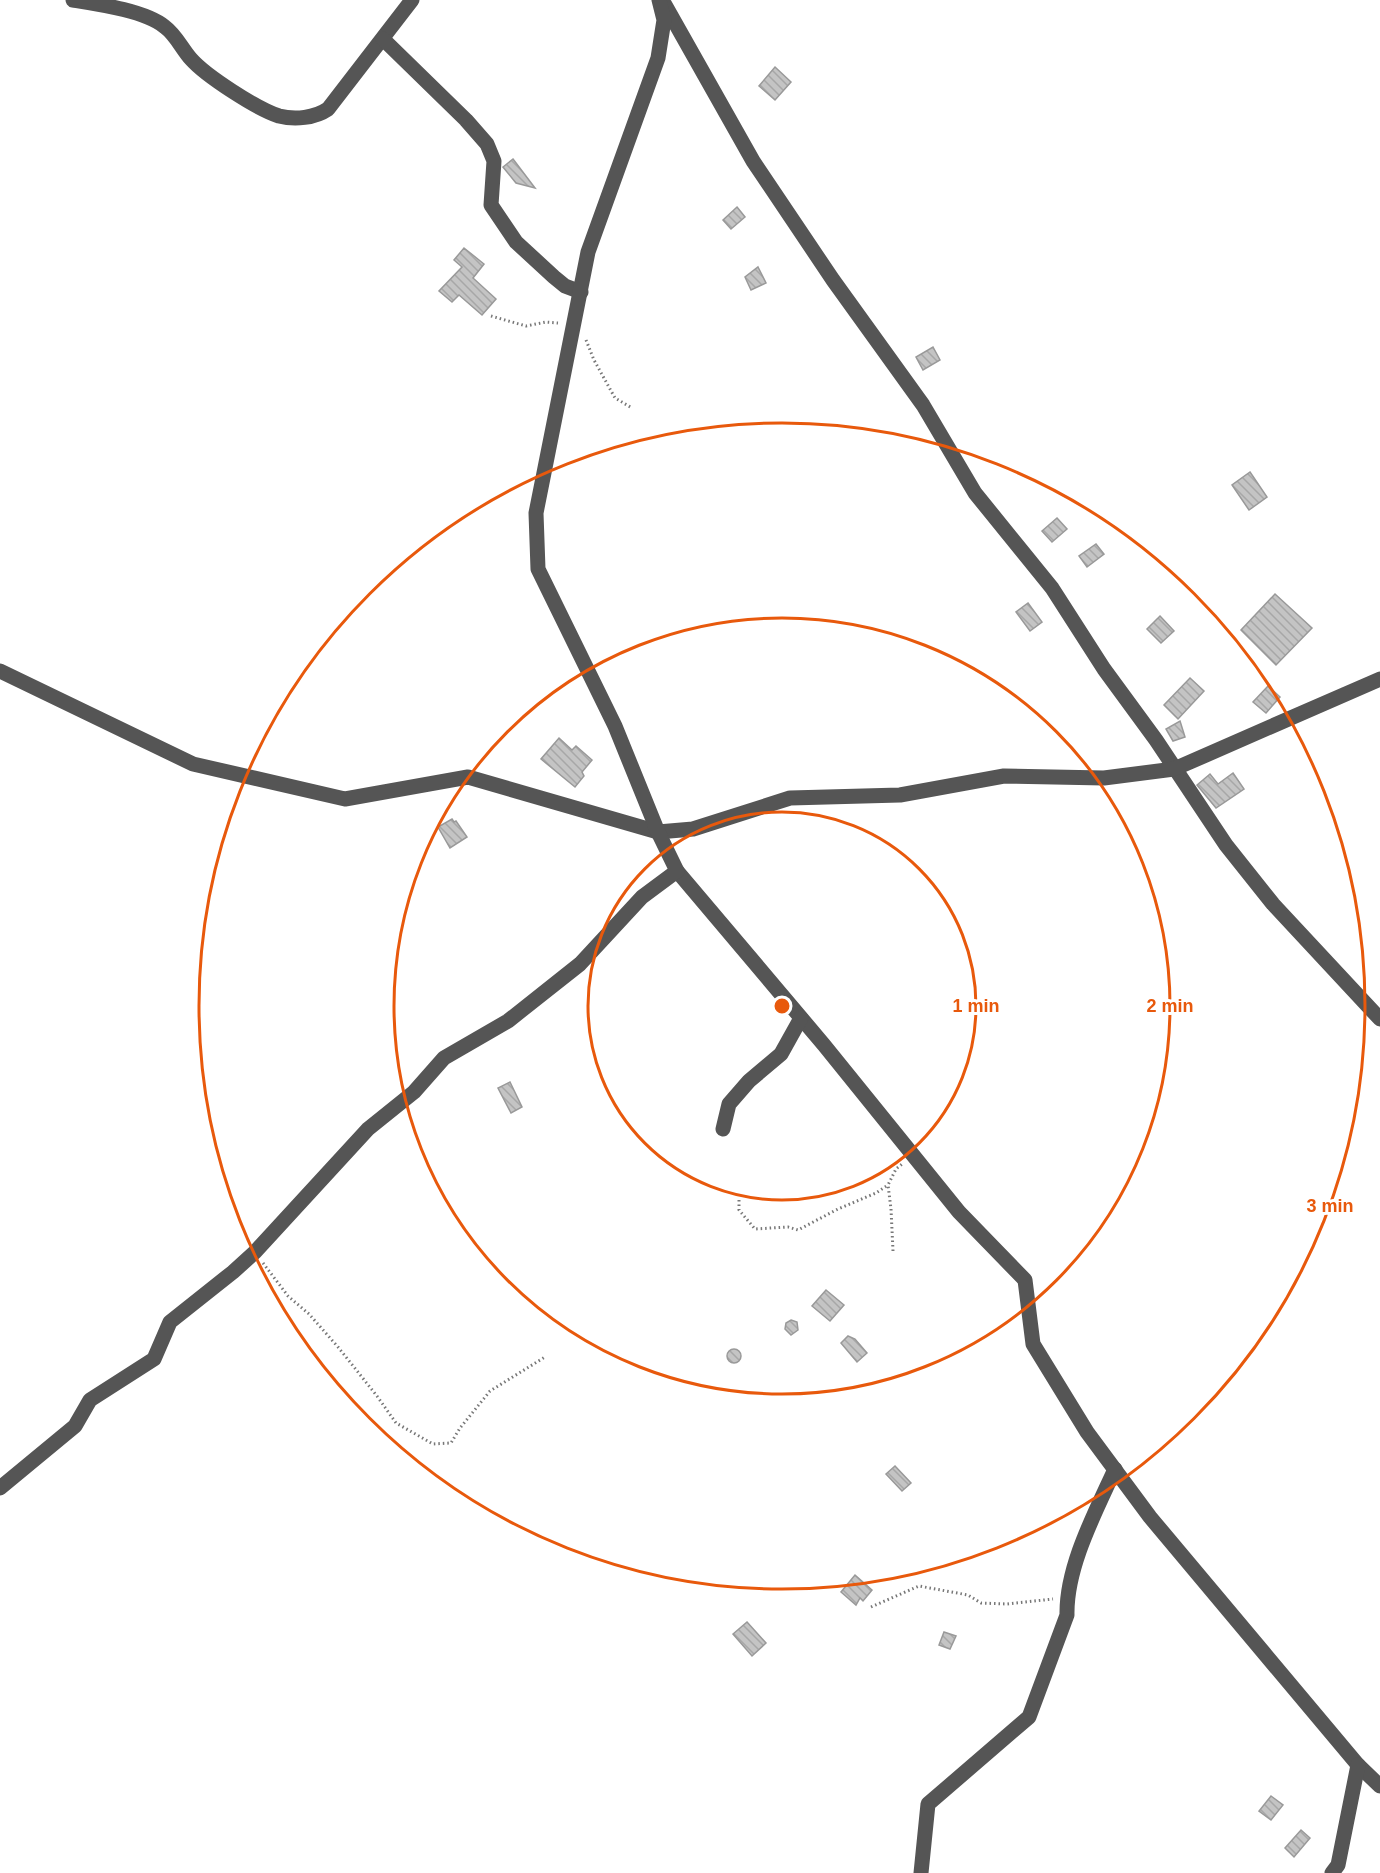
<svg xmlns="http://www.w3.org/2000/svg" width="1380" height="1873" viewBox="0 0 1380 1873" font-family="Arial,sans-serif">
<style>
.building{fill:url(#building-back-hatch);stroke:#999;stroke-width:1.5}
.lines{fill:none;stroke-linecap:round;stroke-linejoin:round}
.path{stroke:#777;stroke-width:3;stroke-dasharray:1.5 3;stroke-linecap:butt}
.minor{stroke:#555;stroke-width:15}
.ring{fill:none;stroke:#e8590c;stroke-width:3}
.centre{fill:#e8590c;stroke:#fff;stroke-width:3}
.ring-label{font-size:18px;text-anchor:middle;font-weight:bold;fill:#e8590c;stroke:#fff;stroke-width:6;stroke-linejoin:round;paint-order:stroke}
</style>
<defs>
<pattern id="building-back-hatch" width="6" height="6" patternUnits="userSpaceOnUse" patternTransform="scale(1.5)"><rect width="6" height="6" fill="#c4c4c4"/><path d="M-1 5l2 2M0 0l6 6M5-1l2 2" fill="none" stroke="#a7a7a7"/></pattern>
</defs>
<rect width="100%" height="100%" fill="#fff"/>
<g class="building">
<path d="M775 67 791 82 775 100 759 86Z"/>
<path d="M513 159 535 188 516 183 503 167Z"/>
<path d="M737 207 745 217 731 229 723 220Z"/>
<path d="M464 248 484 264 473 278 496 299 482 315 459 295 452 302 439 291 462 267 454 260Z"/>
<path d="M758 267 766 283 751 290 745 277Z"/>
<path d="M933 347 940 360 923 370 916 357Z"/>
<path d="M1250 472 1267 497 1249 510 1232 485Z"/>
<path d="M1057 518 1067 529 1052 542 1042 531Z"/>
<path d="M1096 544 1104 554 1087 567 1079 556Z"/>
<path d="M1275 594 1312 628 1276 665 1241 630Z"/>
<path d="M1028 603 1042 622 1030 631 1016 612Z"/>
<path d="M1160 616 1174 631 1161 643 1147 629Z"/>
<path d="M1190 678 1204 691 1178 719 1164 705Z"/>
<path d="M1268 686 1280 697 1266 713 1253 702Z"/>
<path d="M1180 721 1185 737 1173 741 1166 729Z"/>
<path d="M559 738 572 750 576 746 592 760 582 772 584 776 575 787 541 759Z"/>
<path d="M1233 773 1244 789 1216 808 1197 785 1210 774 1218 784Z"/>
<path d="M452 819 454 822 456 821 467 837 450 848 438 827Z"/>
<path d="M510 1082 522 1107 511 1113 498 1088Z"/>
<path d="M826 1290 844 1305 830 1321 812 1306Z"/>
<path d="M791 1320 797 1322 798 1330 791 1335 785 1329 786 1323Z"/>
<path d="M848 1336 855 1339 867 1353 857 1362 841 1343Z"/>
<circle cx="734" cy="1356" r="7"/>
<path d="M895 1466 911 1483 902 1491 886 1474Z"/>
<path d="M855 1575 872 1590 863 1601 860 1598 856 1605 841 1592Z"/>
<path d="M747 1622 766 1643 752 1656 733 1634Z"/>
<path d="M944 1632 956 1636 950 1649 939 1645Z"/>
<path d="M1271 1796 1283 1805 1271 1820 1259 1811Z"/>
<path d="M1301 1830 1310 1838 1294 1857 1285 1848Z"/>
</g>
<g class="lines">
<g class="path">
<path d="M491 316 526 326 546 322 558 323"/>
<path d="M586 340 594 360 615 398 632 408"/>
<path d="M739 1200V1210L755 1229 788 1227 798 1230 838 1209 876 1193 888 1185"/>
<path d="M893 1251 891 1209 888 1185 896 1169 902 1164"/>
<path d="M263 1263 288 1296 309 1314 338 1347 377 1396 396 1423 433 1444 451 1443 460 1428 490 1391 545 1357"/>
<path d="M871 1607 919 1586 968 1595 981 1603 1007 1604 1053 1599"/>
</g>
<g class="minor">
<path d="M73 0C98 4 146 11 165 27 176 35 182 49 191 59 206 76 257 109 279 116 295 120 315 118 328 109L412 0"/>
<path d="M665 5 753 161 833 280 923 405 975 493 1052 588 1104 669 1156 740 1226 845 1273 904 1380 1019"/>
<path d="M383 39 466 120 487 144 494 161 491 205 516 242 554 277 565 286 581 292"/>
<path d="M0 671 193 764 345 799 468 777 658 832 693 829 790 798 900 795 1004 776 1104 778 1174 769 1380 679"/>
<path d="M677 871 824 1045 959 1212 1025 1280 1033 1344 1087 1432 1150 1517 1358 1765 1380 1786"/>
<path d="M723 1129 729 1104 749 1081 781 1054 801 1018"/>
<path d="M0 1488 75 1426 90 1400 154 1359 170 1322 233 1272 255 1252 368 1129 414 1092 444 1058 508 1021 580 964 642 897 677 871 658 832 615 726 538 569 536 513 588 252 658 58 664 20 659 0"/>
<path d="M921 1873 928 1804 1029 1717 1067 1615C1066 1567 1095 1513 1115 1469"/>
<path d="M1332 1873 1338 1865 1358 1765"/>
</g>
</g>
<g class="ring">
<circle cx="782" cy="1006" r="194"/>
<circle cx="782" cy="1006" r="388"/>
<circle cx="782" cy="1006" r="583"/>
</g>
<circle cx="782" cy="1006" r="9" class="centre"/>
<g class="ring-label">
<text x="976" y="1012">1 min</text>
<text x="1170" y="1012">2 min</text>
<text x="1330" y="1212">3 min</text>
</g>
</svg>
